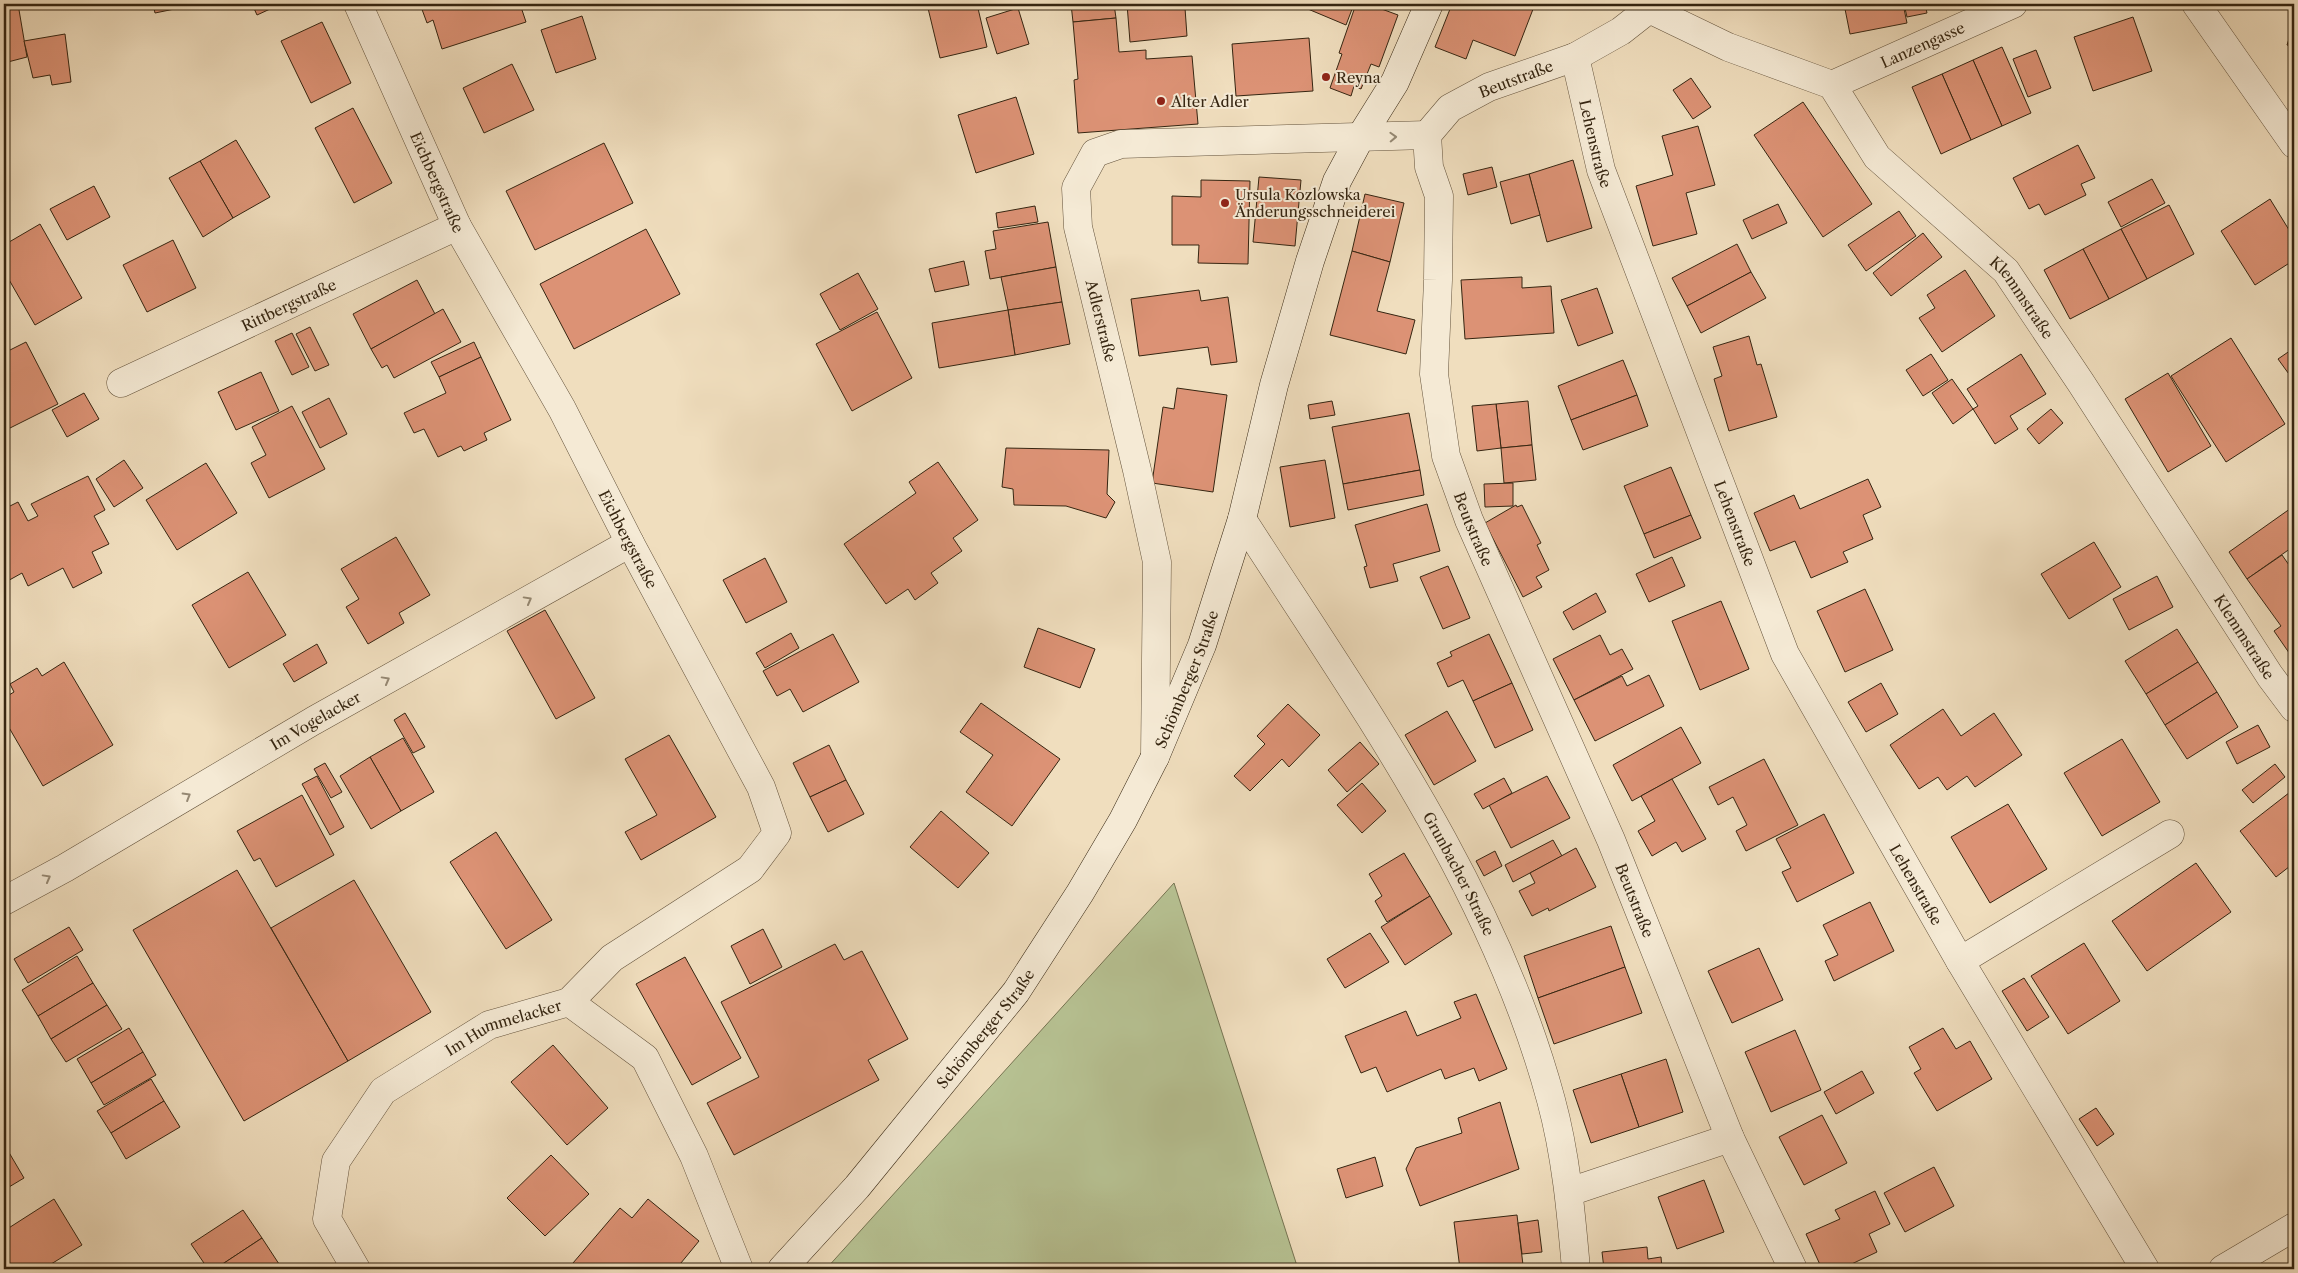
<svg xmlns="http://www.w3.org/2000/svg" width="2298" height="1273" viewBox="0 0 2298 1273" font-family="'Libre Caslon Text',serif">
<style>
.green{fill:#b7c293;stroke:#767452}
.building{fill:#dc9275;stroke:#352511}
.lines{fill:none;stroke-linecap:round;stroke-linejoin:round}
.minor-casing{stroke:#64533c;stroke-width:29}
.secondary-casing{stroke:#352511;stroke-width:29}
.minor{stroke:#f5ead5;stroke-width:28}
.secondary{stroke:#f5ead5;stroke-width:28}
.oneway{stroke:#958873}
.poi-dot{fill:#8f2418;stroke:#f5ead5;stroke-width:2}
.labels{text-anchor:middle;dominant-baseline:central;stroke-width:4;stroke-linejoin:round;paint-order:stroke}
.street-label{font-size:15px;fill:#352511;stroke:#f5ead5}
.poi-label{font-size:15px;fill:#352511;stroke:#f5ead5;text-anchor:start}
</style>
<rect width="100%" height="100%" fill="#f0debe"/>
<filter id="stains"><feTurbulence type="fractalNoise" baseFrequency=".004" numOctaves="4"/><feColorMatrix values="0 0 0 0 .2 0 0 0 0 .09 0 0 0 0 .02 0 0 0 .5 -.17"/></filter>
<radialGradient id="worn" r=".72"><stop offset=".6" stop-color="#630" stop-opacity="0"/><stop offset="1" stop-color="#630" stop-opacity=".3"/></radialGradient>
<path class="green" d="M1174 883 1298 1269H826Z"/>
<g class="building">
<path d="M4 4H18L27 57 4 63Z"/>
<path d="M153 4H189V6L155 13Z"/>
<path d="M252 4H281L257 15Z"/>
<path d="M420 4H520L526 22 442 49 433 20 427 23Z"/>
<path d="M927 4H977L987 47 940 58Z"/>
<path d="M1071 4H1114L1116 18 1073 22Z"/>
<path d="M1127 4H1166V9L1185 8 1187 36 1130 42Z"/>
<path d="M1296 4H1354L1346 25Z"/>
<path d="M1356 4H1368L1398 15 1379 67 1371 64 1361 89 1354 86 1351 96 1330 88 1342 54 1339 53Z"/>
<path d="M1452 4H1535L1515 56 1473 40 1466 59 1435 47Z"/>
<path d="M1844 4H1903L1907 23 1850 34Z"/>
<path d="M1904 4H1925L1927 13 1907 17Z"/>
<path d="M1018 8 1029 44 997 54 986 18Z"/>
<path d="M582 16 596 59 556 73 541 30Z"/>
<path d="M2133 17 2152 71 2093 91 2074 37Z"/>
<path d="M1116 18 1119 52 1146 50V59L1192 56 1198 124 1078 133 1074 80 1078 79 1073 22Z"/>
<path d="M322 22 351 83 311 103 281 41Z"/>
<path d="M2294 23V47L2287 45Z"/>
<path d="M65 34 71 82 52 85 50 75 33 78 24 41Z"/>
<path d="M1309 38 1313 91 1236 96 1232 44Z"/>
<path d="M2002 47 2031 113 2002 126 1973 60Z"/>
<path d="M2036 50 2051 88 2028 97 2013 59Z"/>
<path d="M1973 60 2002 126 1971 140 1942 74Z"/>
<path d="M512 64 534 110 484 133 463 88Z"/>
<path d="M1942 74 1971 140 1941 154 1912 87Z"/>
<path d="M1691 78 1711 107 1693 119 1673 90Z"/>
<path d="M1016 97 1034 154 976 173 958 115Z"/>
<path d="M1803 102 1872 204 1823 237 1754 135Z"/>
<path d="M353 108 392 183 354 203 315 128Z"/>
<path d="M1698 126 1715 185 1686 193 1697 234 1653 246 1636 186 1673 175 1662 136Z"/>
<path d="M236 140 270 197 233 218 200 161Z"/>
<path d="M604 143 633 203 535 250 506 191Z"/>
<path d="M2078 145 2095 178 2081 184 2086 195 2045 215 2039 204 2029 209 2013 178Z"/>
<path d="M1573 160 1592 228 1547 242 1529 174Z"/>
<path d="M200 161 233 218 203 237 169 178Z"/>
<path d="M1492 167 1497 187 1468 195 1463 174Z"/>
<path d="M1529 174 1540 215 1511 224 1500 182Z"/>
<path d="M1259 177 1301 180 1295 246 1253 242Z"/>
<path d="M2152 179 2165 203 2121 227 2108 202Z"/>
<path d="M1201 180 1250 181 1248 264 1198 263 1199 245H1172V196L1201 197Z"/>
<path d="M94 186 110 217 67 240 50 209Z"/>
<path d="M1365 194 1404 203 1390 262 1352 251Z"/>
<path d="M2270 199 2294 238V266L2291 262 2255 285 2221 231Z"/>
<path d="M1778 204 1787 223 1752 239 1743 220Z"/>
<path d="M2169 205 2194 254 2147 279 2121 229Z"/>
<path d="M1035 206 1038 222 998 228 996 213Z"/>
<path d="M1899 211 1916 236 1866 271 1848 245Z"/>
<path d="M1048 222 1056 267 990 279 985 251 996 249 993 231Z"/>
<path d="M40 224 82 298 35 325 4 271V245Z"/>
<path d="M646 229 680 294 574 349 540 284Z"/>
<path d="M2121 229 2147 279 2109 299 2083 249Z"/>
<path d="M1923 233 1942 257 1891 296 1873 273Z"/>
<path d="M173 240 196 288 147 312 123 265Z"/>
<path d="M1737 244 1751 272 1687 306 1672 278Z"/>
<path d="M2083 249 2109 299 2070 319 2044 270Z"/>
<path d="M1352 251 1390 262 1377 311 1415 320 1406 354 1330 335Z"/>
<path d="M964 261 969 285 935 292 929 269Z"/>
<path d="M1056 267 1062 302 1008 310 1001 277Z"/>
<path d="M1965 270 1995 316 1942 352 1919 318 1935 308 1927 295Z"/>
<path d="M1751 272 1766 298 1701 333 1687 306Z"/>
<path d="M858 273 878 309 840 330 820 294Z"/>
<path d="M1522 277V288L1551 286 1554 333 1465 339 1461 280Z"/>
<path d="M417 280 435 314 371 349 353 314Z"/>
<path d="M1597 288 1613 333 1578 346 1561 300Z"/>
<path d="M1199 290 1201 301 1228 297 1237 362 1211 365 1208 347 1139 356 1131 299Z"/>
<path d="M1062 302 1070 344 1015 355 1008 310Z"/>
<path d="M443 309 461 342 394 378 387 365 382 368 371 349Z"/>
<path d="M1008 310 1015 355 939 368 932 323Z"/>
<path d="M877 312 912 378 852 411 816 344Z"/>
<path d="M310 327 329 365 315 371 296 334Z"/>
<path d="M292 333 309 367 292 375 275 341Z"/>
<path d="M1749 336 1757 365 1761 364 1777 417 1729 431 1714 379 1722 376 1713 347Z"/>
<path d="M2231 338 2285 424 2226 462 2171 376Z"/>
<path d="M26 342 58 404 4 431V353Z"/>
<path d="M474 342 481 357 439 377 431 362Z"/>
<path d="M2294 348V381L2278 359Z"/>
<path d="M1931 354 1948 380 1923 396 1906 370Z"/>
<path d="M2021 354 2046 394 2010 416 2018 429 1995 444 1973 409 1978 406 1967 389Z"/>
<path d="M481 357 511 420 484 433 487 440 464 451 461 446 438 457 424 429 414 433 404 413 446 393 439 377Z"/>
<path d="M1623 360 1637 395 1571 420 1558 386Z"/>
<path d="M261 372 279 411 236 430 218 392Z"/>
<path d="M2168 373 2211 446 2168 472 2125 399Z"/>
<path d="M1952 379 1973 409 1953 424 1932 393Z"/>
<path d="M1177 388 1227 395 1213 492 1152 483 1163 407 1174 409Z"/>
<path d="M84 393 99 419 67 437 52 410Z"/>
<path d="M1637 395 1648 426 1583 450 1571 420Z"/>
<path d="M329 398 347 434 320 448 302 412Z"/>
<path d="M1332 401 1335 415 1310 419 1308 405Z"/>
<path d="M1528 401 1532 445 1501 448 1496 404Z"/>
<path d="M1496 404 1501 448 1477 451 1472 406Z"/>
<path d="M292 406 325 469 269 498 251 463 266 455 252 427Z"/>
<path d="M2051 409 2063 423 2039 444 2027 429Z"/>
<path d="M1409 413 1420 470 1343 484 1332 427Z"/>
<path d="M1532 445 1536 480 1504 483 1501 448Z"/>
<path d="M1006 448 1109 450 1107 494 1115 502 1106 518 1066 506 1014 505 1013 489 1002 487Z"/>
<path d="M124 460 143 488 114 507 96 479Z"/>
<path d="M1325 460 1335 518 1290 527 1280 467Z"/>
<path d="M938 462 978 520 953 538 962 551 931 573 938 583 915 600 908 589 886 604 844 544 916 493 909 482Z"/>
<path d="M206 463 237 513 177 550 146 500Z"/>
<path d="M1671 467 1691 515 1644 534 1624 486Z"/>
<path d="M1420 470 1424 495 1348 510 1343 484Z"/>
<path d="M88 476 105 510 94 516 109 544 92 552 102 573 73 588 63 568 28 586 22 573 4 583V509L18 502 28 521 38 516 31 504Z"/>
<path d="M1868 479 1881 507 1863 515 1873 539 1843 552 1848 562 1811 578 1795 541 1770 551 1754 513 1794 495 1800 509Z"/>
<path d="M1513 483V506L1485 507 1484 484Z"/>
<path d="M1427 504 1440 551 1393 564 1398 581 1370 588 1364 567 1367 566 1355 525Z"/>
<path d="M1516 505 1517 507 1522 505 1541 543 1537 545 1549 570 1536 577 1542 587 1523 597 1485 523Z"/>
<path d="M2294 506V546L2247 579 2229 552Z"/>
<path d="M1691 515 1701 538 1654 558 1644 534Z"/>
<path d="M396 537 430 595 399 613 404 623 368 644 346 607 359 599 341 569Z"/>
<path d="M2094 542 2121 587 2069 619 2041 574Z"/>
<path d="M2282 555 2289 565 2294 561V660L2274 631 2281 626 2247 579Z"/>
<path d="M1672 557 1685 586 1649 602 1636 574Z"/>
<path d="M765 558 787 602 746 623 723 580Z"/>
<path d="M1448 566 1470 618 1443 629 1420 577Z"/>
<path d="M248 572 286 635 229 668 192 605Z"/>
<path d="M2157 576 2173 607 2129 630 2113 599Z"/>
<path d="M1865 589 1893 650 1845 672 1817 611Z"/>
<path d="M1596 593 1606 612 1573 630 1563 612Z"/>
<path d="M1721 601 1749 669 1700 690 1672 621Z"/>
<path d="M545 610 595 698 556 719 507 631Z"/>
<path d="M1038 628 1095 649 1080 688 1024 667Z"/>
<path d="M2177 629 2198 662 2146 694 2125 661Z"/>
<path d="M791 633 799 648 765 668 756 653Z"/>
<path d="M833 634 859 682 803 712 790 689 777 696 763 671Z"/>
<path d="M1489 634 1512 683 1473 701 1463 680 1448 687 1437 663 1452 656 1450 652Z"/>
<path d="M1600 635 1610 655 1622 649 1633 669 1574 700 1553 659Z"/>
<path d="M317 644 327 663 294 682 283 664Z"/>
<path d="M64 662 113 745 43 786 4 719V698L14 692 10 684 37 668 42 676Z"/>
<path d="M2198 662 2217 692 2165 725 2146 694Z"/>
<path d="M1649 675 1664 706 1595 741 1574 700 1622 676 1627 686Z"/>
<path d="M1512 683 1533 730 1495 748 1473 701Z"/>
<path d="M1881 683 1898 714 1866 732 1848 702Z"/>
<path d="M2217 692 2238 727 2187 759 2165 725Z"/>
<path d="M981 703 1060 759 1012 826 966 792 993 755 960 732Z"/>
<path d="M1288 704 1320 735 1289 767 1282 759 1250 791 1234 776 1265 744 1257 736Z"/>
<path d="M1943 709 1961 736 1994 713 2022 755 1975 787 1967 776 1947 790 1938 777 1919 789 1890 745Z"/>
<path d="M1447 711 1476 761 1434 785 1405 735Z"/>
<path d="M405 713 425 747 413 753 394 720Z"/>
<path d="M2258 725 2270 747 2237 764 2226 742Z"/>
<path d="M1681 727 1701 763 1632 801 1613 765Z"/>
<path d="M669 735 716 817 641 860 625 832 657 815 625 759Z"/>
<path d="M403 738 434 792 401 811 370 757Z"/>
<path d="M2122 739 2160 802 2102 836 2064 773Z"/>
<path d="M1360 742 1379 764 1347 792 1328 770Z"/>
<path d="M829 745 846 780 810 797 793 763Z"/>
<path d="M370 757 401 811 371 829 340 776Z"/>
<path d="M1764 759 1798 825 1746 851 1736 831 1747 825 1733 797 1718 805 1709 787Z"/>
<path d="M325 763 342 792 331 798 314 769Z"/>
<path d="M2275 764 2285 777 2253 803 2242 790Z"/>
<path d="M317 776 344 827 330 835 302 784Z"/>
<path d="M1547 776 1570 818 1511 848 1489 805Z"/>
<path d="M1504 778 1512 793 1483 809 1474 794Z"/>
<path d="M1672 779 1706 839 1682 852 1676 842 1652 856 1638 831 1655 821 1641 796Z"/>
<path d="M846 780 864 814 828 832 810 797Z"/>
<path d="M1362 783 1386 811 1362 833 1337 805Z"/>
<path d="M2294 789V863L2276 877 2240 831Z"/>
<path d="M302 795 334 855 276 887 260 858 254 861 237 831Z"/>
<path d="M2008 804 2047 869 1990 903 1951 837Z"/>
<path d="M941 811 989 853 958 888 910 847Z"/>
<path d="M1824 814 1854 873 1797 902 1782 872 1791 868 1776 839Z"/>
<path d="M496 832 552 920 506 949 450 862Z"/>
<path d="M1553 840 1562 856 1513 882 1505 865Z"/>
<path d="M1576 848 1596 887 1549 911 1548 908 1532 916 1519 891 1535 883 1530 873Z"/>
<path d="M1495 851 1502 866 1484 876 1476 861Z"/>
<path d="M1404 853 1430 896 1387 922 1375 901 1382 896 1369 874Z"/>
<path d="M2196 863 2231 912 2147 971 2112 921Z"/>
<path d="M237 870 348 1061 244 1121 133 930Z"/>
<path d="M354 880 431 1012 348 1061 271 928Z"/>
<path d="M1430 896 1452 934 1405 965 1381 927Z"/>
<path d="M1870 902 1894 951 1834 981 1825 961 1838 955 1823 925Z"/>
<path d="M1611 926 1625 967 1538 998 1524 956Z"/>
<path d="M69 927 83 950 28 983 14 959Z"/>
<path d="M763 929 782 967 750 984 731 946Z"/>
<path d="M1370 933 1389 962 1345 988 1327 959Z"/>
<path d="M2084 943 2120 1001 2068 1034 2031 976Z"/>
<path d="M835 944 844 960 862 951 908 1039 868 1060 879 1080 734 1155 707 1103 759 1077 721 1002Z"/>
<path d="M1759 948 1783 1000 1732 1023 1708 971Z"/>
<path d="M77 956 93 983 38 1016 22 990Z"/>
<path d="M685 957 741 1058 692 1085 636 984Z"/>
<path d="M1625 967 1642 1013 1554 1044 1538 998Z"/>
<path d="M2024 978 2049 1017 2027 1031 2002 991Z"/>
<path d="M93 983 107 1005 51 1039 38 1016Z"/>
<path d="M1476 994 1507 1069 1479 1081 1474 1068 1445 1079 1441 1069 1387 1092 1376 1067 1361 1073 1345 1036 1406 1011 1417 1036 1461 1018 1454 1002Z"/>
<path d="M107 1005 122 1029 66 1062 51 1039Z"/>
<path d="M129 1028 143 1052 91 1083 77 1059Z"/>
<path d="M1943 1028 1956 1049 1970 1041 1992 1079 1937 1111 1914 1073 1921 1069 1909 1047Z"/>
<path d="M1795 1030 1821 1090 1771 1112 1745 1052Z"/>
<path d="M553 1045 608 1108 567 1145 511 1082Z"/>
<path d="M143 1052 156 1075 104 1105 91 1083Z"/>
<path d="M1666 1059 1683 1112 1639 1127 1621 1074Z"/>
<path d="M1862 1071 1874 1093 1836 1114 1824 1092Z"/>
<path d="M1621 1074 1639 1127 1591 1143 1573 1090Z"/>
<path d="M151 1079 164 1101 111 1133 97 1111Z"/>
<path d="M164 1101 180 1127 126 1159 111 1133Z"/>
<path d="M1500 1102 1519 1169 1420 1206 1406 1169 1416 1148 1462 1133 1458 1118Z"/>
<path d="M2096 1108 2114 1134 2097 1146 2079 1119Z"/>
<path d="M1822 1115 1847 1163 1804 1185 1779 1137Z"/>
<path d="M4 1144 24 1178 4 1190Z"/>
<path d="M551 1155 589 1194 545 1236 507 1198Z"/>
<path d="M1375 1157 1383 1186 1346 1198 1337 1169Z"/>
<path d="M1934 1167 1954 1206 1905 1232 1884 1193Z"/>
<path d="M1704 1180 1724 1232 1677 1249 1658 1197Z"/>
<path d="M1875 1191 1890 1224 1869 1234 1877 1252 1841 1269H1822L1806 1234 1840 1219 1835 1210Z"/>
<path d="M54 1199 82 1245 43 1269H4V1231Z"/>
<path d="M648 1199 699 1241 676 1269H580L573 1263 620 1208 632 1218Z"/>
<path d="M243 1210 262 1238 215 1269H208L191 1244Z"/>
<path d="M1517 1215 1523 1265 1484 1269H1460L1454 1222Z"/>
<path d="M1538 1220 1542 1252 1522 1254 1518 1223Z"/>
<path d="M262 1238 279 1264 271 1269H215Z"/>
<path d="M1647 1247 1648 1259 1661 1257 1662 1269H1604L1602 1252Z"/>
</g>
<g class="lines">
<defs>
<g id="minor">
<path id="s1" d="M358 4 457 226 562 409 630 543 761 787 777 833 750 869 612 958 569 1002"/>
<path id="s2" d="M1646 4 1649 9 1728 47 1832 85 1877 157 2006 271 2081 383 2270 676 2294 708"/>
<path d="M2196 4 2294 144"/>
<path id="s3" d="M1649 9 1621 31 1575 57 1489 87 1450 108 1427 135 1429 167 1439 196 1438 280 1434 374 1446 456 1469 520 1611 840 1730 1138 1793 1269"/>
<path id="s4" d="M1575 57 1601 170 1785 654 1960 961 2145 1269"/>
<path id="s5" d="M1832 85 2013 4"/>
<path id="s6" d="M121 383 457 226"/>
<path id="s7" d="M1242 519C1360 703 1493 885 1551 1100 1566 1155 1571 1212 1576 1269"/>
<path d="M1155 757 1157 562 1137 470 1078 227 1076 188 1095 153 1121 144 1427 135"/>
<path id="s8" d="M4 901 65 868 313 721 630 543"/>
<path d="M1960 961 2170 834"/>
<path d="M1569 1192 1730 1138"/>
<path id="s9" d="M356 1269 327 1219 336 1161 383 1091 489 1025 569 1002 645 1058 694 1156 739 1269"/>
<path d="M2223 1269 2294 1227"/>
</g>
<g id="secondary">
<path id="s10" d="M782 1269 857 1187 1016 992 1080 893 1123 820 1155 757 1202 645 1242 519 1274 385 1310 261 1337 181 1360 138 1395 82 1429 4"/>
</g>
</defs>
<use href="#minor" class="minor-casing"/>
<use href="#secondary" class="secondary-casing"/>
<use href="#minor" class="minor"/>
<use href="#secondary" class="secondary"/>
</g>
<defs><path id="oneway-chevron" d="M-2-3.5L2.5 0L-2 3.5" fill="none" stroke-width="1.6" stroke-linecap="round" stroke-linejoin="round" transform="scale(1.25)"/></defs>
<g class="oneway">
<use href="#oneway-chevron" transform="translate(1393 137) rotate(-2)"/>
<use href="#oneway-chevron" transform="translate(528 600) rotate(-29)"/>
<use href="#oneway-chevron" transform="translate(386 680) rotate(-29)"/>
<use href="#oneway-chevron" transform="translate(187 796) rotate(-31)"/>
<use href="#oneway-chevron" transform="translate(47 878) rotate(-29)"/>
</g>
<g class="poi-dot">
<circle cx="1326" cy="77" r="5"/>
<circle cx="1161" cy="101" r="5"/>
<circle cx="1225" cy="203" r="5"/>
</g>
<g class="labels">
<g class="street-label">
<text stroke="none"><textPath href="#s5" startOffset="99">Lanzengasse</textPath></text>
<text transform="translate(1516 79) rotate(-21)">Beutstraße</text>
<text stroke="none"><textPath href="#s4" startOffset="89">Lehenstraße</textPath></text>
<text stroke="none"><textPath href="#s1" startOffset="195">Eichbergstraße</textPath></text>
<text stroke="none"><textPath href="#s2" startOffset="492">Klemmstraße</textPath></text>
<text stroke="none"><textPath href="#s6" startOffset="185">Rittbergstraße</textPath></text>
<text transform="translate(1101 321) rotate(76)">Adlerstraße</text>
<text stroke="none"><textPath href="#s4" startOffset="494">Lehenstraße</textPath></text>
<text stroke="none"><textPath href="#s3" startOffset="661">Beutstraße</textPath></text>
<text stroke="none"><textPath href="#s1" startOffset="600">Eichbergstraße</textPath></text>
<text stroke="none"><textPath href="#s2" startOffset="898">Klemmstraße</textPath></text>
<text stroke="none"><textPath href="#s10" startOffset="720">Schömberger Straße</textPath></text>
<text stroke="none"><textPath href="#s8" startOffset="360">Im Vogelacker</textPath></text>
<text stroke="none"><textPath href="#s7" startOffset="416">Grunbacher Straße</textPath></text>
<text stroke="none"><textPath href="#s4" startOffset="899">Lehenstraße</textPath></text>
<text stroke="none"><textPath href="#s3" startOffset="1066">Beutstraße</textPath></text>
<text stroke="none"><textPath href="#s10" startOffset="315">Schömberger Straße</textPath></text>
<text stroke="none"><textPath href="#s9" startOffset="338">Im Hummelacker</textPath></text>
</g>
<g class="poi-label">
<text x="1336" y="77">Reyna</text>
<text x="1171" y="101">Alter Adler</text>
<text x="1235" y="194">Ursula Kozlowska<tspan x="1235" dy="17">Änderungsschneiderei</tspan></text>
</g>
</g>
<rect width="2298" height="1273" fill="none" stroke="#f0debe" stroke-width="20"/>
<rect x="5" y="5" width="2288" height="1263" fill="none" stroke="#352511" stroke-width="2.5"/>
<rect x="10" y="10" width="2278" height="1253" fill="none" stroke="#352511"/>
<rect width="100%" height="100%" filter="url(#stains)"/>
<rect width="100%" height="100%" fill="url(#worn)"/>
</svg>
